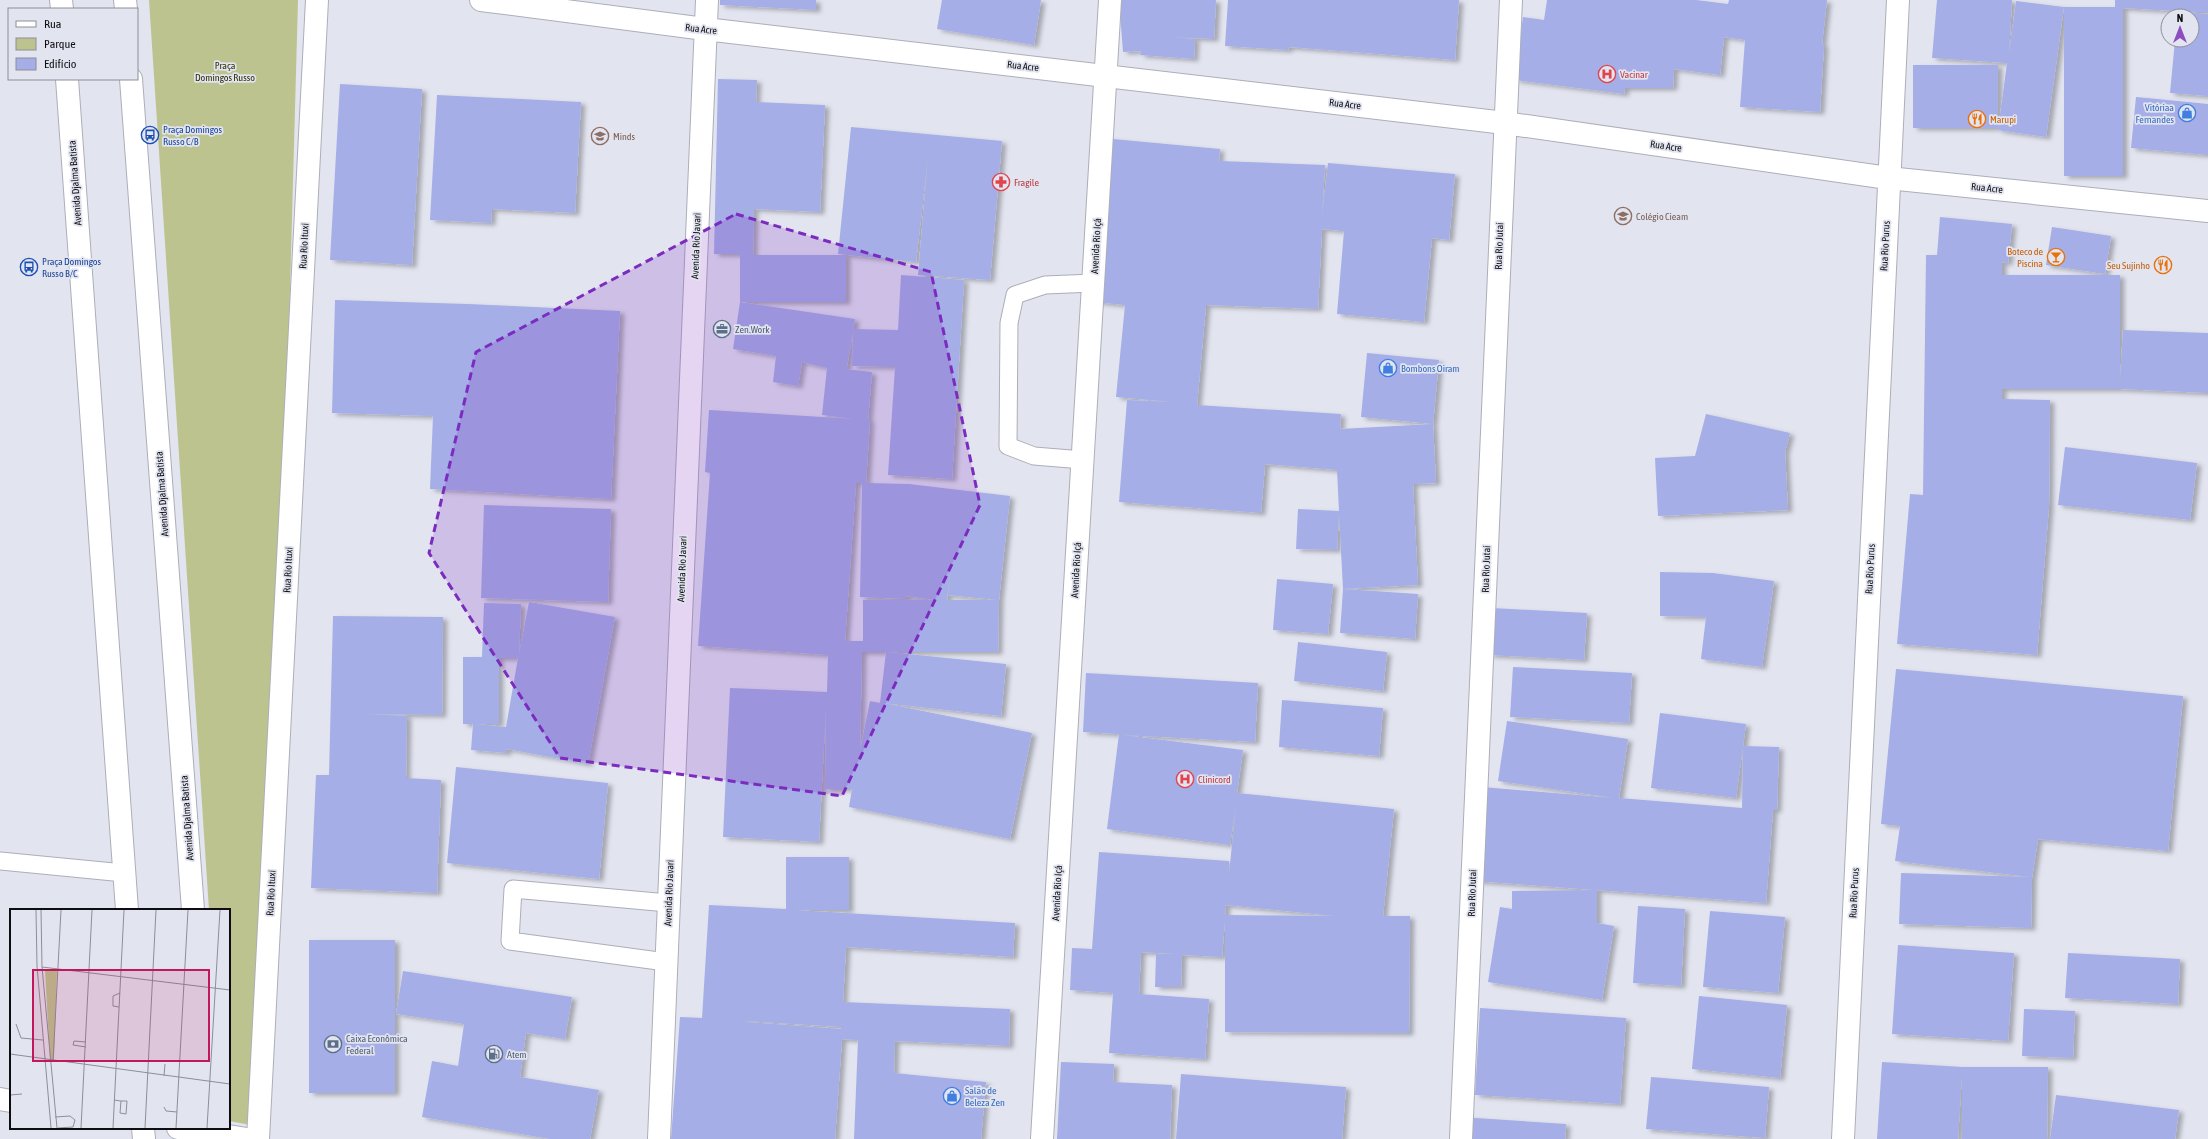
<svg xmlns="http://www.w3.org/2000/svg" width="2208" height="1139" viewBox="0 0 2208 1139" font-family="'Asap Condensed',sans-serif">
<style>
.green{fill:#bdc38e}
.building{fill:#a5aee7;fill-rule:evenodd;filter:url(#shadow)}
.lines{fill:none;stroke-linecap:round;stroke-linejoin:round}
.lane-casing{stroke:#acaeb9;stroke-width:19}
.street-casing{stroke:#acaeb9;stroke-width:24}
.secondary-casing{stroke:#acaeb9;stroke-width:24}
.lane{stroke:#fff;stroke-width:17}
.street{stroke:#fff;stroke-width:22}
.secondary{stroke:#fff;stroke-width:22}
.marked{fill:#7b2cbf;fill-opacity:0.2;stroke:#7b2cbf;stroke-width:3;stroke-dasharray:8 5;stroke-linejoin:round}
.labels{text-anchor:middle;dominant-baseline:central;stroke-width:3.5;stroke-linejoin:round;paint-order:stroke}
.street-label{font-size:10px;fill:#0e0e12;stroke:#e2e4f0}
.park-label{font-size:10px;fill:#2c2e00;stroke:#e2e4f0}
.health-label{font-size:10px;fill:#be3a42;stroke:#e2e4f0;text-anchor:start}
.shop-label{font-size:10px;fill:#366cbe;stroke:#e2e4f0;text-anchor:start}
.food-label{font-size:10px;fill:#c56008;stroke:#e2e4f0;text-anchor:end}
.transit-label{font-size:10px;fill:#164399;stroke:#e2e4f0;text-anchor:start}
.education-label{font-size:10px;fill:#785e54;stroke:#e2e4f0;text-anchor:start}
.service-label{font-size:10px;fill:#4e5e75;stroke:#e2e4f0;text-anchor:start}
.inset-road{fill:none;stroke:#8d8e97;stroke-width:1}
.view{fill:#c2185b;fill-opacity:0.15;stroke:#c2185b;stroke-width:2}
.inset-edge{fill:none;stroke:#0e0e12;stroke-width:2}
</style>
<defs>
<filter id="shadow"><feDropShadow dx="4.5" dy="2.5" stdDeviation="2" flood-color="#0004"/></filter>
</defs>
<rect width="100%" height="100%" fill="#e2e4f0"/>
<path class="green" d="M149 0H298L267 1128 229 1121V910H209Z"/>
<g class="building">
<path d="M720 0H816V10L720 5Z"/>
<path d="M942 0H1041L1034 45 937 29Z"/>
<path d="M1119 0H1216L1214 39 1170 37 1195 39 1194 59 1140 55 1141 51 1123 52Z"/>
<path d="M1228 0H1459L1455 60 1289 47 1288 50 1225 46Z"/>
<path d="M1547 0H1696L1728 4 1729 0H1827L1822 44 1824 45 1820 112 1740 107 1745 40 1724 37 1720 75 1674 69 1673 88H1625L1624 94 1515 80 1523 17 1544 20Z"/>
<path d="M1937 0H2012L2009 54 2016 1 2064 7 2046 137 1998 130 2007 63 1932 58Z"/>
<path d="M2115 0H2208V12H2186L2208 14V96L2170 93 2175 40H2192V16H2177V11L2123 8V176H2064V7H2115Z"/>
<rect x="1913" y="65" width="85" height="63"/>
<path d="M718 79 757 80 756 102 825 105 820 212 754 209 753 255H846V302H740L855 319 847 367 845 369 872 372 868 420H870L866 483 909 484 1010 496 999 600 998 652H888L1006 664 1001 716 883 703 1032 733 1010 839 849 807 852 789H825L826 706 819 842 723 837 730 688 827 692 828 655 698 646 710 473 705 472 709 410 854 419 822 415 827 368 802 362 798 386 773 382 776 356 733 349 740 302V254H714ZM856 483H862L860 597 906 599V596L935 600H863V641H845ZM953 548 948 595 997 600H947ZM862 652H886L880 703 870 701 860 750Z"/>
<path d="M340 84 422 89 412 265 330 260Z"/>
<path d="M437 95 581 102 575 213 492 209 491 223 430 220Z"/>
<path d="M2136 97 2208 104V155L2131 148Z"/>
<path d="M851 127 1002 141 990 280 918 275 928 157 916 262 838 254Z"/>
<path d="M1102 138 1220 149 1219 161 1325 165 1322 215 1328 163 1455 174 1449 240 1432 238 1424 322 1337 314 1344 231 1322 229 1318 309 1206 305 1197 405 1341 414 1340 429 1433 424 1361 417 1367 353 1439 360 1433 424 1436 483 1413 484 1418 585 1343 589 1339 513 1337 550 1296 549 1298 509 1339 511 1337 470 1265 464 1261 513 1119 502 1127 400 1173 402 1116 397 1125 305 1087 301Z"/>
<path d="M1940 217 2012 224 2008 263 2002 262V275H2120V380L2123 330 2208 333V393L2121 389H2002V399L2050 400 2049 506 2037 655 1897 644 1910 494 1923 495 1926 255H1937Z"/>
<path d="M2052 227 2111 236 2105 274 2046 265Z"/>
<path d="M901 275 964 280 952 479 888 475 895 367 852 366 853 329 898 330Z"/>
<path d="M335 300 468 304 620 311 611 499 430 489 433 416 332 413Z"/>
<path d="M1706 414 1790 433 1785 452 1788 510 1658 516 1655 458 1695 456Z"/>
<path d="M2065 447 2197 463 2190 520 2058 505Z"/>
<path d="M484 505 611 509 608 602 481 598Z"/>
<path d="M1660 572 1713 573 1774 581 1762 667 1701 659 1706 617 1660 616Z"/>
<path d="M1277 579 1333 584 1328 634 1273 630Z"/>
<path d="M1343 589 1418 594 1415 639 1340 633Z"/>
<path d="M529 602 615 617 588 764 507 749V753L471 750 473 724H463V657H482L484 603 521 604 519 654ZM499 658H518L506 727 476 724H499Z"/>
<path d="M1491 608 1587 613 1584 660 1489 655Z"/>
<path d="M333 616 443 617 442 715 366 714 407 716 406 778 441 780 437 893 311 888 316 775H329Z"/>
<path d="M1298 642 1387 652 1383 691 1294 681Z"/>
<path d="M1513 667 1632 673 1629 723 1510 717Z"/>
<path d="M1896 669 2183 696 2168 851 2038 839 2032 878 2031 928 1899 924 1901 873 2030 877 1895 861 1900 826 1881 824Z"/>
<path d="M1086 673 1258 683 1255 742 1123 735 1243 750 1237 793 1394 809 1383 916H1410L1409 1033 1225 1032V920L1222 957 1182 955 1181 987H1155L1156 954H1175L1141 952 1139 994 1209 999 1205 1059 1109 1053 1113 993 1070 990 1072 948 1092 949 1099 852 1229 861V874L1236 805 1230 845 1107 829 1119 734 1083 732ZM1226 905 1334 916 1225 915Z"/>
<path d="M1282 700 1383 708 1379 756 1279 747Z"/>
<path d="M1660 713 1746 724 1743 746 1779 747 1777 810H1773L1766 903 1597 890V923L1614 926 1602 1000 1488 982 1500 907 1512 909V891L1594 890 1475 881 1482 787 1614 798 1498 781 1507 721 1628 739 1619 798 1742 808 1743 746 1736 798 1651 788Z"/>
<path d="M456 767 608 783 599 879 447 863Z"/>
<path d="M786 857H849V910H794L1015 923 1013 957 846 947 843 1002 1010 1009 1009 1046 895 1041 894 1073 986 1082 981 1139H854L858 1040 842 1039 835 1139H671L680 1017 702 1018 709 905 786 909ZM746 1021 842 1027V1029L746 1022Z"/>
<path d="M1638 906 1685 909 1681 986 1633 983Z"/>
<path d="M1710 911 1785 917 1778 993 1703 987Z"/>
<rect x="309" y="940" width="86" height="153"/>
<path d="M1898 945 2014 953 2008 1041 1892 1034Z"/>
<path d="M2068 953 2180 959 2178 1004 2065 998Z"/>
<path d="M403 971 572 997 565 1039 526 1033 520 1077 599 1090 590 1139H550L422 1117 432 1061 458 1066 464 1024 396 1014Z"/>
<path d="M1699 996 1787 1005 1780 1078 1692 1069Z"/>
<path d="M1480 1008 1626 1018 1620 1104 1475 1095Z"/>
<path d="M2024 1009 2075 1011 2073 1058 2022 1056Z"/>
<path d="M1061 1062 1114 1064 1113 1082 1172 1085 1170 1139H1057Z"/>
<path d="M1882 1062 1962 1067H2048L2047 1139H1962V1075L1958 1139H1877Z"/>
<path d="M1181 1074 1346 1087 1342 1139H1176Z"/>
<path d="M1651 1077 1769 1087 1765 1138 1646 1129Z"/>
<path d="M2056 1095 2179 1110 2175 1139H2050Z"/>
<path d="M1461 1117 1566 1124 1565 1139H1459Z"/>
</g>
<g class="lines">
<defs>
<g id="lane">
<path d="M1083 460 1034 456 1008 446 1009 323 1015 295 1045 285 1094 283"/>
<path d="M0 861 124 873"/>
<path d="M666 962 510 941 513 889 668 903"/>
</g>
<g id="street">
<path d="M258 1139 317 0"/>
<path d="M659 1139 707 0"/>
<path d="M1042 1139 1110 0"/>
<path d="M1461 1139 1511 0"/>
<path d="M1843 1139 1898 0"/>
</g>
<g id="secondary">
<path d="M61 0 62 9"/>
<path d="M125 0 126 9"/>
<path d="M481 0 705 29 1505 123 1888 178 2208 211"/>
<path d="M67 79 127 910"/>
<path d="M131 79 193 910"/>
<path d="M0 1099 11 1101"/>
<path d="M143 1128 144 1139"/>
<path d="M178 1128 247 1139"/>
</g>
</defs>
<use href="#lane" class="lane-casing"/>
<use href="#street" class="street-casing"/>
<use href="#secondary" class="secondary-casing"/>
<use href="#lane" class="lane"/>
<use href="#street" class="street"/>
<use href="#secondary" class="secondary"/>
</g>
<path class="marked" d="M736 214 931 272 980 505 842 796 560 758 429 553 476 352Z"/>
<defs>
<symbol id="hospital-ring" viewBox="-11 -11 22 22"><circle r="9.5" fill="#e2e4f0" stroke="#e0444e" stroke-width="1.5"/><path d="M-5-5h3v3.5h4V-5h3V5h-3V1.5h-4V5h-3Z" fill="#e0444e"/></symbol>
<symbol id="shop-ring" viewBox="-11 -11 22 22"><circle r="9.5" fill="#e2e4f0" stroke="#3f7fe0" stroke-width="1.5"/><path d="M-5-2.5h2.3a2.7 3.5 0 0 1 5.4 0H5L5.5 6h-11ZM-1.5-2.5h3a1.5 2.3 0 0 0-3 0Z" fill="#3f7fe0"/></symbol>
<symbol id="restaurant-ring" viewBox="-11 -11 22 22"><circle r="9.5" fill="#e2e4f0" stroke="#e8710a" stroke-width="1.5"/><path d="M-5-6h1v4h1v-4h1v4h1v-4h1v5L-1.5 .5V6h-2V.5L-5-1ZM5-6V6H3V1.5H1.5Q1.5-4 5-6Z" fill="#e8710a"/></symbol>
<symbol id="bus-ring" viewBox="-11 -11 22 22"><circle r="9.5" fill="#e2e4f0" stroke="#1a4fb4" stroke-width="1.5"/><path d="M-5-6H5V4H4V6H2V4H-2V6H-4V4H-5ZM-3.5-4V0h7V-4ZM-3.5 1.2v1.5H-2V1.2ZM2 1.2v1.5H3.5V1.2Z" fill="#1a4fb4"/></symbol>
<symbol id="school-ring" viewBox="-11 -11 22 22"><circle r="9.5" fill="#e2e4f0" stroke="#8d6e63" stroke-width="1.5"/><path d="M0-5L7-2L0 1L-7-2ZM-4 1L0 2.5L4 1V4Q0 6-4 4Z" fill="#8d6e63"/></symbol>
<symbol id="pharmacy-ring" viewBox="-11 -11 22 22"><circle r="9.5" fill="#e2e4f0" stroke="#e0444e" stroke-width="1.5"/><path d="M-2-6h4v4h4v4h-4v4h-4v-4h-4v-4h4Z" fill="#e0444e"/></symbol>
<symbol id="bar-ring" viewBox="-11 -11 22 22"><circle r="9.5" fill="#e2e4f0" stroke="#e8710a" stroke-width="1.5"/><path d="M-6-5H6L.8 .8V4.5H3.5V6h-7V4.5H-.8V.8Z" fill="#e8710a"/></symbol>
<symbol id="office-ring" viewBox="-11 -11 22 22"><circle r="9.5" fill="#e2e4f0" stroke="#5c6f8a" stroke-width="1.5"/><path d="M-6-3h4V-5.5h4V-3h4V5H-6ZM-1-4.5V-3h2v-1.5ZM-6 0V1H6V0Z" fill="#5c6f8a"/></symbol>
<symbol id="bank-ring" viewBox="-11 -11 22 22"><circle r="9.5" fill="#e2e4f0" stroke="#5c6f8a" stroke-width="1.5"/><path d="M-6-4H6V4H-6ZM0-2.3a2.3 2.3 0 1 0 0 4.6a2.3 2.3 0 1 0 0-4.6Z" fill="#5c6f8a"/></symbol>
<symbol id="fuel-ring" viewBox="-11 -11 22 22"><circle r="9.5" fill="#e2e4f0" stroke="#5c6f8a" stroke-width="1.5"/><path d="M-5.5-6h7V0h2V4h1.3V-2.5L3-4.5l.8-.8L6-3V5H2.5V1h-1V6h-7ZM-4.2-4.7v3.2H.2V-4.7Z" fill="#5c6f8a"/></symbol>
</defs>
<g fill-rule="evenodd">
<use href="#hospital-ring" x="1597" y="64" width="20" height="20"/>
<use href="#shop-ring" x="2177" y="103" width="20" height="20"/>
<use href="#restaurant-ring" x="1967" y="109" width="20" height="20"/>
<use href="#bus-ring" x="140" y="125" width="20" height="20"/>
<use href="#school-ring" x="590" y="126" width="20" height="20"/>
<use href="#pharmacy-ring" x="991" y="172" width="20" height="20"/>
<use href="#school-ring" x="1613" y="206" width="20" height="20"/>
<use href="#bar-ring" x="2046" y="247" width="20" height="20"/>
<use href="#restaurant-ring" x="2153" y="255" width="20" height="20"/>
<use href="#bus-ring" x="19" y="257" width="20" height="20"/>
<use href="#office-ring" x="712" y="319" width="20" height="20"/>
<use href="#shop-ring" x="1378" y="358" width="20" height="20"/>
<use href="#hospital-ring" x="1175" y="769" width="20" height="20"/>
<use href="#bank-ring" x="323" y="1034" width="20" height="20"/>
<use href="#fuel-ring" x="484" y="1044" width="20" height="20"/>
<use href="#shop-ring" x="942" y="1086" width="20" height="20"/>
</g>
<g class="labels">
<g class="street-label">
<text transform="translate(701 29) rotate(7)">Rua Acre</text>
<text transform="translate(1023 66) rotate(7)">Rua Acre</text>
<text transform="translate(1345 104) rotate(7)">Rua Acre</text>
<text transform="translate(1666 146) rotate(8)">Rua Acre</text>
<text transform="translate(75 183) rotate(-94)">Avenida Djalma Batista</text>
<text transform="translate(1987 188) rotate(6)">Rua Acre</text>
<text transform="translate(304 246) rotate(-87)">Rua Rio Ituxi</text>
<text transform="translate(696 246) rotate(-88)">Avenida Rio Javari</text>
<text transform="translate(1096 246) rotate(-87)">Avenida Rio Içá</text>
<text transform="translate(1499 246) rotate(-88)">Rua Rio Jutaí</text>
<text transform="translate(1885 246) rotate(-87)">Rua Rio Purus</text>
<text transform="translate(162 494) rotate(-94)">Avenida Djalma Batista</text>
<text transform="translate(682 569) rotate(-88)">Avenida Rio Javari</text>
<text transform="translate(1486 569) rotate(-88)">Rua Rio Jutaí</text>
<text transform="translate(1870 569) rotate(-87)">Rua Rio Purus</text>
<text transform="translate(288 570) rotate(-87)">Rua Rio Ituxi</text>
<text transform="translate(1076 570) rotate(-87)">Avenida Rio Içá</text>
<text transform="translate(187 818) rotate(-94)">Avenida Djalma Batista</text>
<text transform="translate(271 893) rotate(-87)">Rua Rio Ituxi</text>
<text transform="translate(669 893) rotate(-88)">Avenida Rio Javari</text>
<text transform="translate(1057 893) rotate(-87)">Avenida Rio Içá</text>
<text transform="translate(1472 893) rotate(-88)">Rua Rio Jutaí</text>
<text transform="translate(1854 893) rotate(-87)">Rua Rio Purus</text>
</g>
<g class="park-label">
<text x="225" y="65">Praça<tspan x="225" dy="12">Domingos Russo</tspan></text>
</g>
<g class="health-label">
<text x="1620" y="74">Vacinar</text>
<text x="1014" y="182">Fragile</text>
<text x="1198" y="779">Clinicord</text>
</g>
<g class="shop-label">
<text x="2174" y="107" text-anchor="end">Vitóriaa<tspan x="2174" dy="12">Fernandes</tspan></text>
<text x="1401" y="368">Bombons Oiram</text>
<text x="965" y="1090">Salão de<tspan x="965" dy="12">Beleza Zen</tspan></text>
</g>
<g class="food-label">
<text x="1990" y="119" text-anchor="start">Marupi</text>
<text x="2043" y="251">Boteco de<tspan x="2043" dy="12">Piscina</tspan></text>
<text x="2150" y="265">Seu Sujinho</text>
</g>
<g class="transit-label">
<text x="163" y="129">Praça Domingos<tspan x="163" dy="12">Russo C/B</tspan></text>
<text x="42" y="261">Praça Domingos<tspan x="42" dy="12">Russo B/C</tspan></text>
</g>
<g class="education-label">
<text x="613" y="136">Minds</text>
<text x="1636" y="216">Colégio Cieam</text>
</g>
<g class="service-label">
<text x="735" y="329">Zen.Work</text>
<text x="346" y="1038">Caixa Econômica<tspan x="346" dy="12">Federal</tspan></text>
<text x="507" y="1054">Atem</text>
</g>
</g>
<g transform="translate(10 909)">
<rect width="220" height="220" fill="#e2e4f0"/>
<path d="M35 60 47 61 44 151H40Z" fill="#bdc38e"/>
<path class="inset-road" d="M26 1 27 57 41 219M31 1 32 58 47 219M32 58 220 81M109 98 103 97V87L110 84M6 115 11 129 33 131M76 138 63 136 64 132 76 133M0 145 220 175M43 153 51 1M154 167 155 155M0 186 12 185M104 191 111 192H117L116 205 110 204 111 192M154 198 156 202 167 203M45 208 60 207 65 211 63 218 48 219M71 219 82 1M103 219 114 1M135 219 146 1M166 219 178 1M197 219 210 1"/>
<path class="view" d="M23 61H199V152H23Z"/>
<rect width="220" height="220" class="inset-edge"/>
</g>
<rect x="8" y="8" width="130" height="72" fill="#e2e4f0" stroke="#8d8e97"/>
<rect x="16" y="21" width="20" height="6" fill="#ffffff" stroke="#8d8e97"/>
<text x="44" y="28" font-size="12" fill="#0e0e12">Rua</text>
<rect x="16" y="38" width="20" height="12" fill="#bdc38e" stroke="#8d8e97"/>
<text x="44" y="48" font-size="12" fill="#0e0e12">Parque</text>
<rect x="16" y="58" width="20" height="12" fill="#a5aee7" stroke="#8d8e97"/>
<text x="44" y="68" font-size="12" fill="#0e0e12">Edifício</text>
<g transform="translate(2180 28)"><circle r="19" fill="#e2e4f0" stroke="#8d8e97"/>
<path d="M0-3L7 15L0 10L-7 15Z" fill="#8e4cc1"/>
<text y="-6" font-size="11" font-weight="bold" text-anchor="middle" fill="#0e0e12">N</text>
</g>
</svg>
